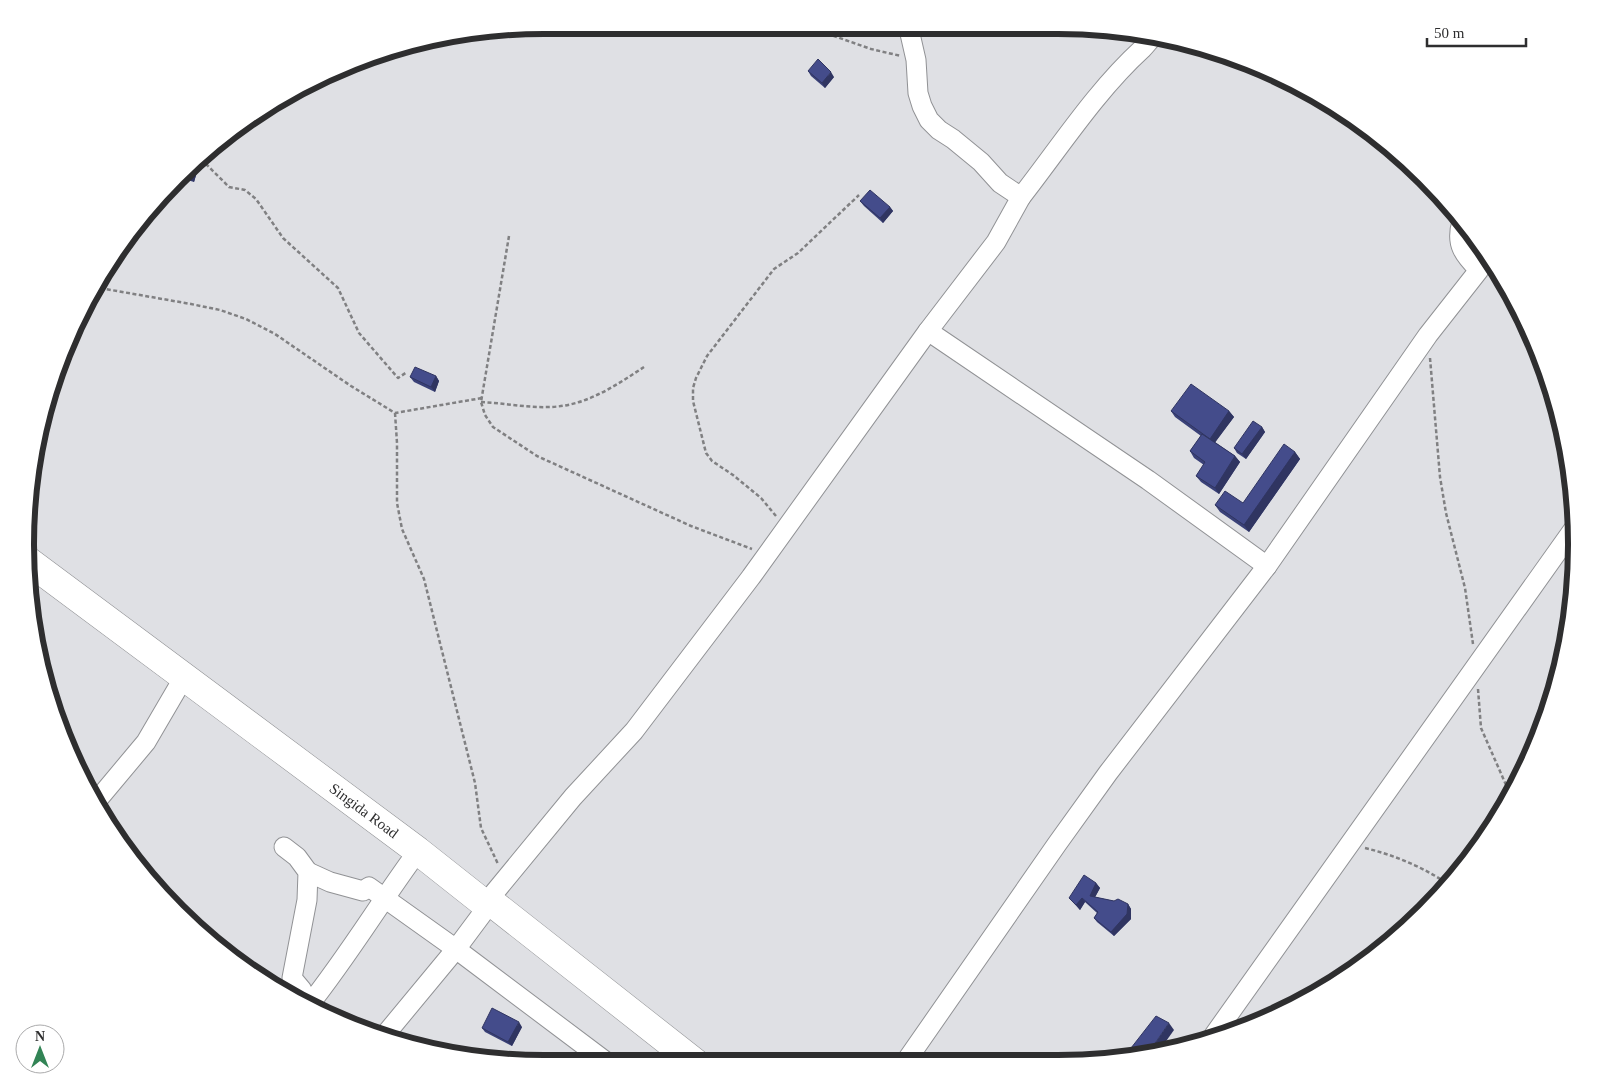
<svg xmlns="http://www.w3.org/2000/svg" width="1602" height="1089" viewBox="0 0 1602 1089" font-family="Georgia,serif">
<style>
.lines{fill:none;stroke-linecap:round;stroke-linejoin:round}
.minor-casing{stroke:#919295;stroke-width:21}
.highway-casing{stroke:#919295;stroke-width:29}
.path{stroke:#808082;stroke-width:2.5;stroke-dasharray:4 2.5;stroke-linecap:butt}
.minor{stroke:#fff;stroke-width:19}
.highway{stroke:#fff;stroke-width:28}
.wall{fill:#3a4178}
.shaded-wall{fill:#303561}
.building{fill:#444c8b;stroke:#303561}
.labels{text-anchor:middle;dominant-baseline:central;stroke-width:5;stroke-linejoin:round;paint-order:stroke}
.street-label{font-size:15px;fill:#2e2e2f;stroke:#fff}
.rim{fill:none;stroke:#2e2e2f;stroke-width:6}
</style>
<rect width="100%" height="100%" fill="#dfe0e4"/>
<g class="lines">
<defs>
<g id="minor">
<path d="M1021 197C1060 147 1096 91 1142 49 1147 44 1150 39 1155 35"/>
<path d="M928 331 1148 480 1267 566"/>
<path d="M95 803 146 742 184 677"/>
<path d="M284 847 297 857 308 872 307 900 292 978 302 990 301 1001"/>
<path d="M308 872 330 882 363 891 369 887 456 949 609 1064"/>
<path d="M485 904 573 797 634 731 751 577 928 331 996 242 1021 197 1000 183 981 162 953 139 939 130 929 120 922 106 918 93 916 60 908 25"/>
<path d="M309 1005C348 956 381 901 418 851"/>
<path d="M1214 1035C1333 865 1455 697 1575 527"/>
<path d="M384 1036 456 949 491 902"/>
<path d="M904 1064 1057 844 1108 773 1267 566 1428 335 1479 270C1464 255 1455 244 1462 222"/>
</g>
<g id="highway">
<path id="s1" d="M27 560 418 851 485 904 491 902 697 1064"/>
</g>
</defs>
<use href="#minor" class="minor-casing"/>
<use href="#highway" class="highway-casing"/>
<g class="path">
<path d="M769 25 834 36 871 49 901 56"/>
<path d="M200 161 206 164 229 187 245 190 256 199 283 238 338 288 359 333 398 378 407 372"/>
<path d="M509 236 481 402 485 415 493 427 537 456 691 526 752 549"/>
<path d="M94 287 191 304 220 310 246 319 275 334 351 386 395 413 482 398"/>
<path d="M1430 358 1440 477 1446 513 1465 588 1473 644"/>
<path d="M481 402C504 403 527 408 550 407 586 406 615 386 644 367"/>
<path d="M395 413 397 443V503L402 529 424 579 475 783 481 828 498 864"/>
<path d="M776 516 761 498 733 475 712 461 706 453 693 401V388L696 378 707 356 774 269 798 253 859 195"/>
<path d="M1478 689 1481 728 1510 794"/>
<path d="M1365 848C1394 855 1423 867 1448 884"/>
</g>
<use href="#minor" class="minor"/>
<use href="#highway" class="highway"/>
</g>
<g class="wall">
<path d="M808 71 834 77 825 88 811 76Z"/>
<path d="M192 168 197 172 194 182 181 178Z"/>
<path d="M860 201 890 207 893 211 883 223 864 206Z"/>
<path d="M88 320 67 359 62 356 65 345Z"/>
<path d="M436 376 439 381 435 392 414 382 410 377Z"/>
<path d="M1171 411H1229L1234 417 1215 442 1235 456 1240 462 1219 494 1201 482 1196 476 1204 465 1194 458 1190 451 1201 436 1175 417Z"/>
<path d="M1262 427 1265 432 1246 459 1237 453 1234 448Z"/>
<path d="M1295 452 1300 459 1249 532 1220 512 1215 505 1243 503Z"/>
<path d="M1096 883 1100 888 1095 897 1128 904 1131 909V919L1114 936 1097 922 1094 918 1097 913 1085 902 1080 910 1069 898Z"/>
<path d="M522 1027 512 1046 485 1032 482 1028Z"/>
</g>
<g class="shaded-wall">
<path d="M831 72 834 77 825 88 822 83Z"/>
<path d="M195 169 197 172 194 182 192 180Z"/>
<path d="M890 207 893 211 883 223 880 218Z"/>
<path d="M84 313 88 320 67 359 63 353 64 348Z"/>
<path d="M436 376 439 381 435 392 431 387Z"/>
<path d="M1229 411 1234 417 1214 444 1210 439Z"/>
<path d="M1262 427 1265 432 1246 459 1242 454Z"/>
<path d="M1295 452 1300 459 1249 532 1244 525Z"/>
<path d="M1235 456 1240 462 1219 494 1215 488Z"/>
<path d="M1096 883 1100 888 1093 901 1090 896Z"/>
<path d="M1082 898 1085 902 1080 910 1076 905Z"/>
<path d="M1128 904 1131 909V919L1114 936 1111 932Z"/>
<path d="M519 1022 522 1027 512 1046 508 1042Z"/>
<path d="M1169 1023 1174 1030 1157 1054 1147 1055Z"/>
</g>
<g class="building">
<path d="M818 59 831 72 822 83 808 71Z"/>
<path d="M192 168 195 169 192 180 182 177Z"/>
<path d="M870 190 890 207 880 218 860 201Z"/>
<path d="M81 312 84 313 64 348 65 345Z"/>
<path d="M415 367 436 376 431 387 410 377Z"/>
<path d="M1191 384 1229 411 1210 439 1171 411Z"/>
<path d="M1253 421 1262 427 1242 454 1234 448Z"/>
<path d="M1202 434 1235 456 1215 488 1196 476 1205 462 1190 451Z"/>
<path d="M1284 444 1295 452 1244 525 1215 505 1225 491 1243 503Z"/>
<path d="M1084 875 1096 883 1090 896 1114 901 1118 899 1128 904 1127 914 1111 932 1094 918 1098 912 1082 898 1076 905 1069 898Z"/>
<path d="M492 1008 519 1022 508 1042 482 1028Z"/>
<path d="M1156 1016 1169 1023 1147 1055 1124 1057Z"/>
</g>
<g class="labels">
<g class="street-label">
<text stroke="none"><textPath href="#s1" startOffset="420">Singida Road</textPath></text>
</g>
</g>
<path d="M0 0H1602V1089H0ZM544 34H1058A510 510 0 0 1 1568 544V545A510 510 0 0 1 1058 1055H544A510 510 0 0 1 34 545V544A510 510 0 0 1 544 34Z" fill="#fff" fill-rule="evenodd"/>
<path class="rim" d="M544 34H1058A510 510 0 0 1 1568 544V545A510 510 0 0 1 1058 1055H544A510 510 0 0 1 34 545V544A510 510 0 0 1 544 34Z"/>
<g transform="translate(40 1049)"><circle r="24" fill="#ffffff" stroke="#ababac"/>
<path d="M0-4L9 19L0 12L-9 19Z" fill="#328455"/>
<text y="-8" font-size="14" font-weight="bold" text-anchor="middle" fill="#2e2e2f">N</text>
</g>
<path d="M1427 38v8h99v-8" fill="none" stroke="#2e2e2f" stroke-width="2.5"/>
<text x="1434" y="38" font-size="15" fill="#2e2e2f" stroke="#ffffff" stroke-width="4" paint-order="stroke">50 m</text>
</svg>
